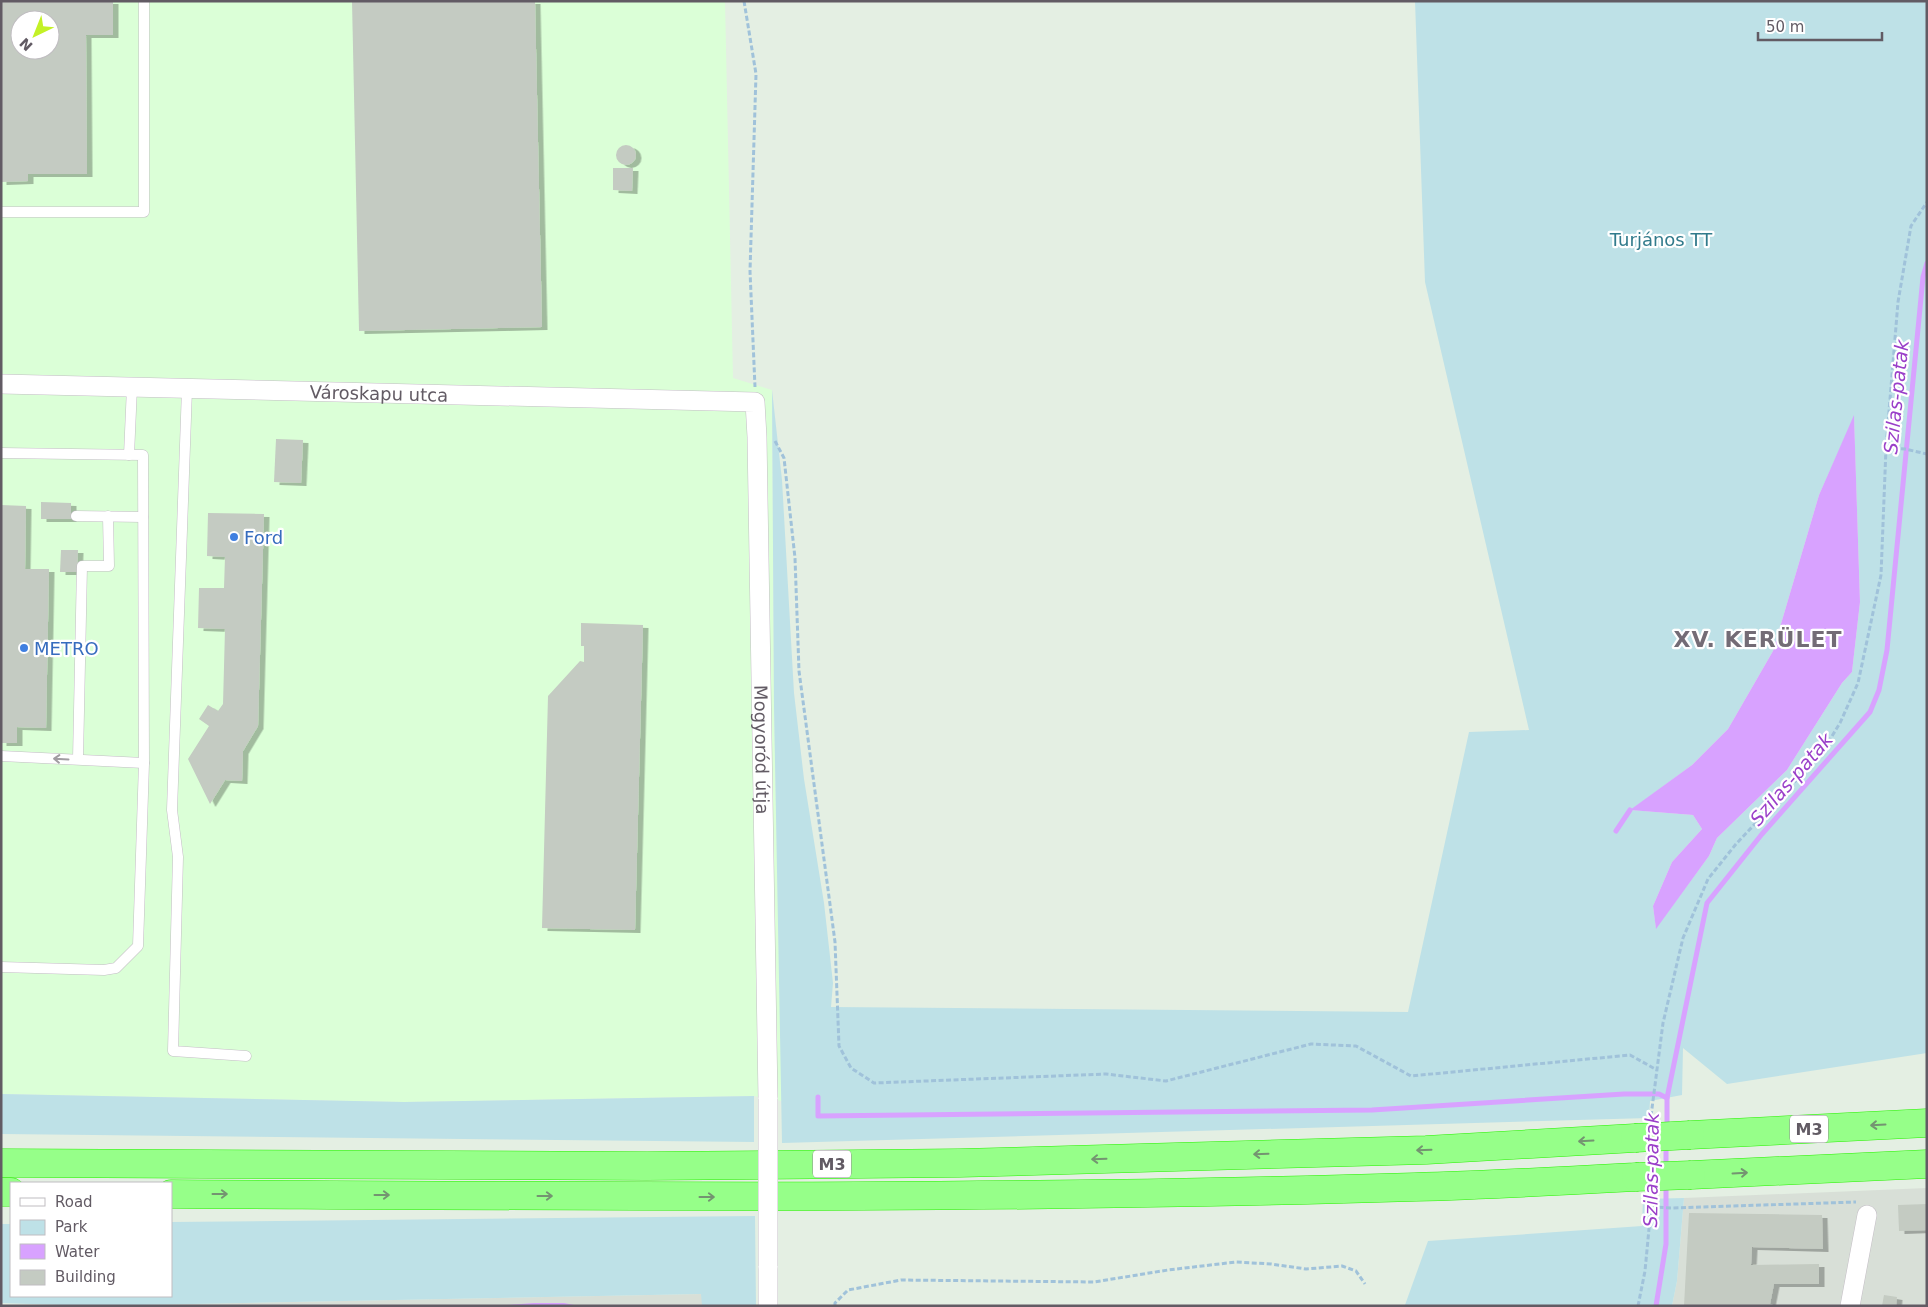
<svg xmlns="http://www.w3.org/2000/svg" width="1928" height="1307" viewBox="0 0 1928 1307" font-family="'DejaVu Sans',sans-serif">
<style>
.commercial{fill:#dbffd7;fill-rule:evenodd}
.industrial{fill:#d8dfd7}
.green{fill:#bee1e7;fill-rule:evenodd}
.water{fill:#d8a2ff}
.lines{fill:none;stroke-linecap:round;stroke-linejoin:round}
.stream{stroke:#d8a2ff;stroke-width:5}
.building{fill:#c4cbc2;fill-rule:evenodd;filter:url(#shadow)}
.service-casing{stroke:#c3bdc5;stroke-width:11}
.minor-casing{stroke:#c3bdc5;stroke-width:20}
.motorway-casing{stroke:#28f100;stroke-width:29}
.path{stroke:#a0c2da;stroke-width:3;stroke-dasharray:5 2.5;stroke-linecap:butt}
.service{stroke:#fff;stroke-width:10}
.minor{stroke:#fff;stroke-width:19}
.motorway{stroke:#96ff89;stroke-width:28}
.minor-bridge-casing{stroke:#c3bdc5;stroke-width:20;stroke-linecap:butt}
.motorway-bridge-casing{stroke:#28f100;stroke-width:29;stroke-linecap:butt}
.minor-bridge{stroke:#fff;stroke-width:19}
.motorway-bridge{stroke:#96ff89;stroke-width:28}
.oneway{stroke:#a19da2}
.oneway2{stroke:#749471}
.shop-dot{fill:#3f7fe0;stroke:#fff;stroke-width:2}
.labels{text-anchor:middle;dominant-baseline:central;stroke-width:4.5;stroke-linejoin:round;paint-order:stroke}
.shield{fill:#fff;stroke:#918c92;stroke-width:1}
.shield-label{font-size:16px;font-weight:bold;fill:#625b64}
.park-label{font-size:18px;fill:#327b8c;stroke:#fff}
.street-label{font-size:18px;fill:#625b64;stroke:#fff}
.shop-label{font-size:18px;fill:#366cbe;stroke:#fff;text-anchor:start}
.water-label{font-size:19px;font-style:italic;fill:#9a3fc9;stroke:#fff}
.district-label{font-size:22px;font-weight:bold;letter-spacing:1px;fill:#736c76;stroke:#fff}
</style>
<defs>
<filter id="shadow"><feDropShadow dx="5.5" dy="3" stdDeviation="0" flood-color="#0004"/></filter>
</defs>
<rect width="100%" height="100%" fill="#e4efe3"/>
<path class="commercial" d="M1 1H725L733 378 772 390 774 707 782 1101 754 1096 404 1102 1 1094ZM20 20H50V50H20Z"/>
<g class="industrial">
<path d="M1927 1188V1306H1672L1677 1281 1684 1198Z"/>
<path d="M702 1294V1306H91Z"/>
</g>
<g class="green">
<path d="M1415 1H1927V1053L1727 1084 1683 1048 1682 1095 1650 1101 1649 1118 782 1143 774 707 772 390 782 480 794 693 804 779 824 903 833 983 831 1007 1408 1012 1469 732 1529 730 1425 282ZM1854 417 1860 602 1852 672 1842 683 1787 770 1717 838 1709 856 1656 928 1653 906 1672 862 1702 829 1693 815 1631 810 1692 765 1728 729 1773 651 1819 495Z"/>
<path d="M1 1094 404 1102 754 1096V1142L1 1134Z"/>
<path d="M1684 1198 1677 1281 1672 1306H1334L1405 1305 1428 1241 1642 1226 1643 1199Z"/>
<path d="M755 1216 756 1306H702L701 1294 91 1306 1 1303V1224H11V1296H171V1222Z"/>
</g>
<g class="water">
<path d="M1854 415 1860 602 1852 672 1842 683 1787 770 1717 838 1709 856 1656 929 1653 906 1672 862 1702 829 1693 815 1630 810 1692 765 1728 729 1773 651 1819 495Z"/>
<path d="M534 1303H564L579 1306H494Z"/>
</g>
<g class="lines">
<g class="stream">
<path d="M1616 831 1630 810"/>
<path d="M818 1097V1116L1372 1110 1624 1094H1659L1667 1098"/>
<path d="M1667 1129V1098L1707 903 1762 834 1870 712 1879 690 1887 650 1923 277 1927 263"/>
<path d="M1666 1169V1145"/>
<path d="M1656 1306 1666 1244V1185"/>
</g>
</g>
<g class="building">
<path d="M1 1H113V35H86L87 174H28V181L1 182ZM20 20H50V50H20Z"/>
<path d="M352 1H535L542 327 359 331Z"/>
<circle cx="626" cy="155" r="10"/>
<path d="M613 168H633L632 191 613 190Z"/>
<path d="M276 439 303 440 301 483 274 482Z"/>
<path d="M41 502 71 503V519H41Z"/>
<path d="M1 505 26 506 25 569H49L46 728 17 727V743H1Z"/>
<path d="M208 513 264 514 258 726 243 751 242 781 225 780 210 804 188 759 209 726 199 719 208 705 218 711 223 704 225 629 198 628 199 588H224L225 557 207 556Z"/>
<path d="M61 550H78L77 572H60Z"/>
<path d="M581 623 643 625 635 930 542 928 548 696 580 661 584 662V646H581Z"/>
<path d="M1927 1204V1230L1899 1231 1898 1205Z"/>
<path d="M1689 1213 1822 1215 1823 1249 1752 1247 1751 1265 1819 1264V1284H1774L1770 1304 1775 1306H1684Z"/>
<path d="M1884 1295 1897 1297 1896 1306H1882Z"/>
</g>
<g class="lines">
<defs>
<g id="service">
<path d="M1 212H144V1"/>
<path d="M187 389 172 810 178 857 173 1051 246 1056"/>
<path d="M1 453 143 455 144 763 138 946 116 968 104 970 1 967"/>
<path d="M129 455 132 387"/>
<path d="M76 516 143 517"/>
<path d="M1 756 144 763"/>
<path d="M78 759 82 566H109L108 516"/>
</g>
<g id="minor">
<path id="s1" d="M1 384 755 402 757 437 768 1099"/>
<path d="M768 1306V1266"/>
<path d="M1850 1306 1867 1215"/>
</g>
<g id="motorway">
<path d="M1690 1135 1927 1123"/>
<path d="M1 1163 647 1166 960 1163 1426 1150 1635 1138"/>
<path d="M1691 1175 1927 1164"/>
<path d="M1 1192H11"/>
<path d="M171 1194C586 1196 1001 1200 1415 1187 1489 1185 1562 1181 1636 1177"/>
</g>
</defs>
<use href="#service" class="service-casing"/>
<use href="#minor" class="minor-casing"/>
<use href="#motorway" class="motorway-casing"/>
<g class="path">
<path d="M744 1 756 74 750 271 755 387"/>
<path d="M775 441 784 458 795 558 799 671 835 942 839 1046 851 1068 874 1083 1106 1074 1166 1081 1311 1044 1356 1046 1411 1076 1630 1055 1657 1070"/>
<path d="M1886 448 1905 449 1927 454"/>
<path d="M1651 1116 1663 1023 1683 938 1708 879 1736 844 1821 754 1840 723 1858 683 1881 575 1886 448 1898 302 1911 226 1927 202"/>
<path d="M1651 1207 1673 1208 1856 1202"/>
<path d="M835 1306V1303L848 1290 901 1280 1094 1282 1168 1270 1236 1262 1271 1264 1306 1269 1342 1266 1356 1271 1365 1284"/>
<path d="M1638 1306 1645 1271 1652 1197"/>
</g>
<use href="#service" class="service"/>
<use href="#minor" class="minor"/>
<use href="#motorway" class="motorway"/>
<defs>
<path id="minor-bridge" d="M768 1099V1266"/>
<g id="motorway-bridge">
<path d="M1635 1138 1690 1135"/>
<path d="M1636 1177 1691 1175"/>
</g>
</defs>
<use href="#minor-bridge" class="minor-bridge-casing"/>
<use href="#motorway-bridge" class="motorway-bridge-casing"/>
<use href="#minor-bridge" class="minor-bridge"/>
<use href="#motorway-bridge" class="motorway-bridge"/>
</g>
<defs><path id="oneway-shaft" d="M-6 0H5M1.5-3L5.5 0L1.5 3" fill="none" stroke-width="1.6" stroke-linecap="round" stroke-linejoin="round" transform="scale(1.25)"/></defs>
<use class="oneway" href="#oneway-shaft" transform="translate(61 759) rotate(-177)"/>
<g class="oneway2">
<use href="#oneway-shaft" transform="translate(1878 1125) rotate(177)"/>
<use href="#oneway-shaft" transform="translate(1586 1141) rotate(177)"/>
<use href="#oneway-shaft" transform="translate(1424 1150) rotate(178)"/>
<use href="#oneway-shaft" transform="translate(1261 1154) rotate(178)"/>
<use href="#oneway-shaft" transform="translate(1099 1159) rotate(178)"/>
<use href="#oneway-shaft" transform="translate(1740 1173) rotate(-3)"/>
<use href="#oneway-shaft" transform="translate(220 1194)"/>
<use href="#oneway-shaft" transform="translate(382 1195)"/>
<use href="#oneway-shaft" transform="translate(545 1196)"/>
<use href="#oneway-shaft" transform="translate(707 1197)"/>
</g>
<g class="shop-dot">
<circle cx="234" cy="537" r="5"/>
<circle cx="24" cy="648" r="5"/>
</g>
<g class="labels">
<g class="shield">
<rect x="1790" y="1115.5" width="38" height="27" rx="4"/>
<rect x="813" y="1150.5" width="38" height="27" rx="4"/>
</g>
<g class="shield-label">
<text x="1809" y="1129">M3</text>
<text x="832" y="1164">M3</text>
</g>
<g class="park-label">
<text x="1661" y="239">Turjános TT</text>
</g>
<g class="street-label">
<text stroke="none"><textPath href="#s1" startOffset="378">Városkapu utca</textPath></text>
<text stroke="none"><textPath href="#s1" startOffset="1102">Mogyoród útja</textPath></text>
</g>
<g class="shop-label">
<text x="244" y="537">Ford</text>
<text x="34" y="648">METRO</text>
</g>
<g class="water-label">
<text transform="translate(1896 397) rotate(-84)">Szilas-patak</text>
<text transform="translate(1791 779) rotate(-49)">Szilas-patak</text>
<text transform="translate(1651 1170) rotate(-89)">Szilas-patak</text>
</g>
<g class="district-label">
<text x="1758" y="639">XV. KERÜLET</text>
</g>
</g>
<rect width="1928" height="1307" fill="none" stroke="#625b64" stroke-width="5"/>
<rect x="10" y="1182" width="162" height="115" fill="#ffffff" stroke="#c0bdc1"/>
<rect x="20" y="1198" width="25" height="8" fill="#ffffff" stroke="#c0bdc1"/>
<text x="55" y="1207" font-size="15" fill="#625b64">Road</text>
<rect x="20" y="1220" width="25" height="15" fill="#bee1e7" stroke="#c0bdc1"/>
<text x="55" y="1232" font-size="15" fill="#625b64">Park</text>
<rect x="20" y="1244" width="25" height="15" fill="#d8a2ff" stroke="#c0bdc1"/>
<text x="55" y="1257" font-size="15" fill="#625b64">Water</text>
<rect x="20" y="1270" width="25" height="15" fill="#c4cbc2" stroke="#c0bdc1"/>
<text x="55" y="1282" font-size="15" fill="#625b64">Building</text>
<g transform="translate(35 35) rotate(223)"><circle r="24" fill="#ffffff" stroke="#c0bdc1"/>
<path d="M0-4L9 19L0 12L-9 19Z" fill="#c3f126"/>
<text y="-8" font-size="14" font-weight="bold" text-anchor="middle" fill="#625b64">N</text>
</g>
<path d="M1758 32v8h124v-8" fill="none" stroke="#625b64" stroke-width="2.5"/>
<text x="1766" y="32" font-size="15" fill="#625b64" stroke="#ffffff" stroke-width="4" paint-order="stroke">50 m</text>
</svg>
